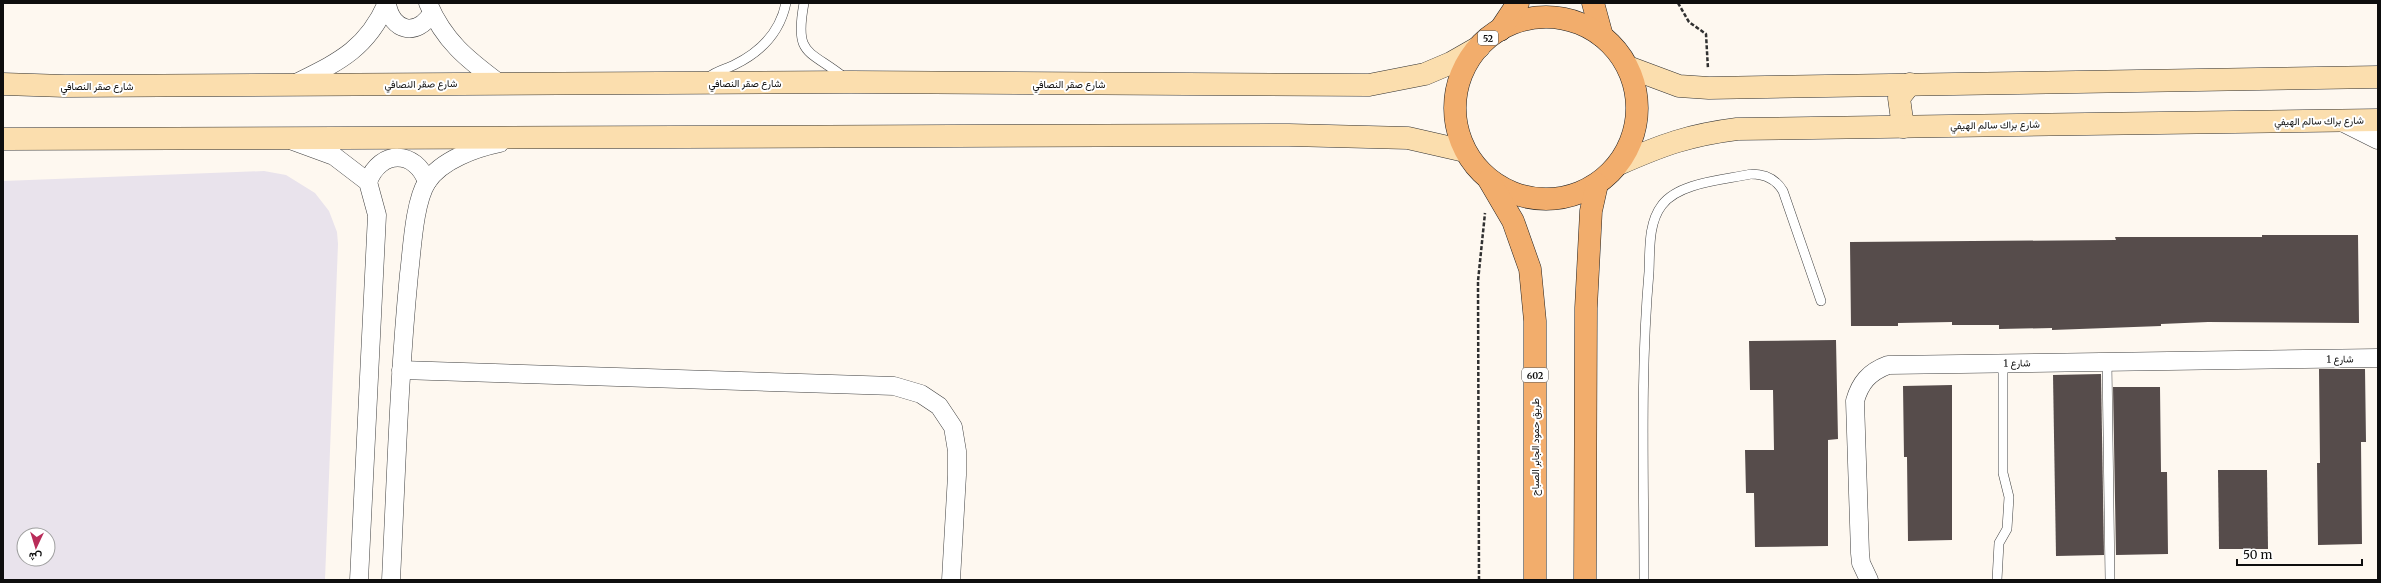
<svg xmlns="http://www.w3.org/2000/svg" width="2381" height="583" viewBox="0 0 2381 583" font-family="Merriweather,Vazirmatn,serif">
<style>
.industrial{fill:#e9e3ec;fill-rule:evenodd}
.building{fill:#564c4b}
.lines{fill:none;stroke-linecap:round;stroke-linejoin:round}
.service-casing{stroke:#414141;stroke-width:10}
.minor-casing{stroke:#414141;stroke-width:19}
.tertiary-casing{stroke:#414141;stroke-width:23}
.secondary-casing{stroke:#303030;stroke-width:23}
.primary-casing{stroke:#1f1f1f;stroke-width:23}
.path{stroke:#303030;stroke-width:2.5;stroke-dasharray:4 2;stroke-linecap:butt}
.service{stroke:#fff;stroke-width:9}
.minor{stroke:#fff;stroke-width:18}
.tertiary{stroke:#fff;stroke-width:22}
.secondary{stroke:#fbdeae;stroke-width:22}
.primary{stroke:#f2ad6c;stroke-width:22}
.labels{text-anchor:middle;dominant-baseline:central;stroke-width:4;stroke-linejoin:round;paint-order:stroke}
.shield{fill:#fff;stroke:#565656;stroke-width:1}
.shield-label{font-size:9px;font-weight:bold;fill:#0e0e0e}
.street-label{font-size:10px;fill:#0e0e0e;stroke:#fff}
</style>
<rect width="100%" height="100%" fill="#fef8f0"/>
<path class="industrial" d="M264 171 286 175 315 193 329 211 337 232 338 244 325 580H3V181ZM24 535H48V559H24Z"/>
<g class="building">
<path d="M2262 235H2358L2359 323 2208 322 2161 324V326L2052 330V328L1999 329V325H1952V322L1898 323V326H1851L1850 242 2116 240 2115 237H2262Z"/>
<path d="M1836 340 1838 439 1828 440V546L1755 547 1754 493H1746L1745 450H1774L1773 390H1750L1749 341Z"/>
<path d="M2319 369H2365L2366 442H2361L2362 544 2318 545 2317 463H2320Z"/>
<path d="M2101 374 2104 555 2056 556 2053 375Z"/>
<path d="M1952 385V540L1908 541 1907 457H1904L1903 386Z"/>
<path d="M2113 387H2160L2161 472H2167L2168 554 2116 555Z"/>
<path d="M2218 470H2267L2268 549H2219Z"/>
</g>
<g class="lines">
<defs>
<g id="service">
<path d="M804 3C794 57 809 49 845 78"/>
<path d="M709 77C716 71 726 69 734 65 761 52 780 32 786 3"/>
<path d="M2107 362 2110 580"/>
<path d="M1644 580C1644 478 1640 374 1649 272 1650 250 1648 223 1662 205 1679 182 1725 180 1751 174 1766 174 1776 179 1783 191L1821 301"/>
<path d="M1997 580 1999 543 2007 529 2009 497 2003 473V364"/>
</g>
<g id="minor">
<path d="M428 3C444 41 467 59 499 83"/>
<path d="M387 4C392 32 417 37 432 13"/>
<path d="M292 85C336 63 366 51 387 3"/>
<path d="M293 141 334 156 368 182 377 215 359 580"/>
<path d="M368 182C380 149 416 150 427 182"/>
<path d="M401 370 894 386 921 394 939 406 953 427 957 451V475L951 580"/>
<path d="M391 580C396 478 399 376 409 274 412 251 414 202 427 182 441 160 476 148 500 143"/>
<path d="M1869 580 1861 563 1860 553 1855 401C1860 383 1869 372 1888 365L2378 358"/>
</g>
<path id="tertiary" d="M2344 121 2378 138"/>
<g id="secondary">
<path d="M1628 67 1679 86 1709 88 2378 77"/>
<path d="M3 84 65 86 851 82 1369 85 1425 74 1451 63 1479 47"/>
<path d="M1903 127 1899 98 1910 84"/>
<path d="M3 139 1289 135 1408 138 1465 151"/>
<path d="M1619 164C1662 145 1689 135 1737 129L2378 120"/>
</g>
<g id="primary">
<path d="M1593 3 1602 36"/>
<circle cx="1546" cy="108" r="91"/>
<path d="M1500 30 1518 3"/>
<path d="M1489 180 1513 221 1530 269 1535 321V580"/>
<path d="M1585 580 1586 308 1591 211 1597 184"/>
</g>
</defs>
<use href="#service" class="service-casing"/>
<use href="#minor" class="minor-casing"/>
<use href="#tertiary" class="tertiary-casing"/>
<use href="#secondary" class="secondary-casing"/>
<use href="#primary" class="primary-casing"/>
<g class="path">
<path d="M1678 3 1689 22 1706 34 1708 69"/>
<path d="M1479 580 1478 281 1485 213"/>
</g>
<use href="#service" class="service"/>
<use href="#minor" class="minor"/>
<use href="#tertiary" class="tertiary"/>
<use href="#secondary" class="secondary"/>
<use href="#primary" class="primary"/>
</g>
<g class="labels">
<g class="shield">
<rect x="1478" y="31" width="20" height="14" rx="3"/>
<rect x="1522" y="368" width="26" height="14" rx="3"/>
</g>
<g class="shield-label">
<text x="1488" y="38">52</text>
<text x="1535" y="375">602</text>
</g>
<g class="street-label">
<text x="745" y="83">شارع صقر النصافي</text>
<text transform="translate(421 84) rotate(-1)">شارع صقر النصافي</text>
<text x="1069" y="84">شارع صقر النصافي</text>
<text x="97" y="86">شارع صقر النصافي</text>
<text transform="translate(2319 121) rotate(-1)">شارع براك سالم الهيفي</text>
<text transform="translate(1995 125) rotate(-1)">شارع براك سالم الهيفي</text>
<text transform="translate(2340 359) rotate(-1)">شارع 1</text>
<text transform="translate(2017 363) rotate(-1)">شارع 1</text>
<text transform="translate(1535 447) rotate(-90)">طريق حمود الجابر الصباح</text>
</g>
</g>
<rect width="2381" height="583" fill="none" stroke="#0e0e0e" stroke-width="8"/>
<g transform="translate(36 547) rotate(184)"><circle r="19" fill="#ffffff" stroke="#9f9f9f"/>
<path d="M0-3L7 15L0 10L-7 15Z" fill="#b92c59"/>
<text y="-6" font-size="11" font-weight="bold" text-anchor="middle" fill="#0e0e0e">ش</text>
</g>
<path d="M2237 559v6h125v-6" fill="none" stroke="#0e0e0e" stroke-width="2"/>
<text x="2243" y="559" font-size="12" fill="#0e0e0e" stroke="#ffffff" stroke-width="3" paint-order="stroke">50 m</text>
</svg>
